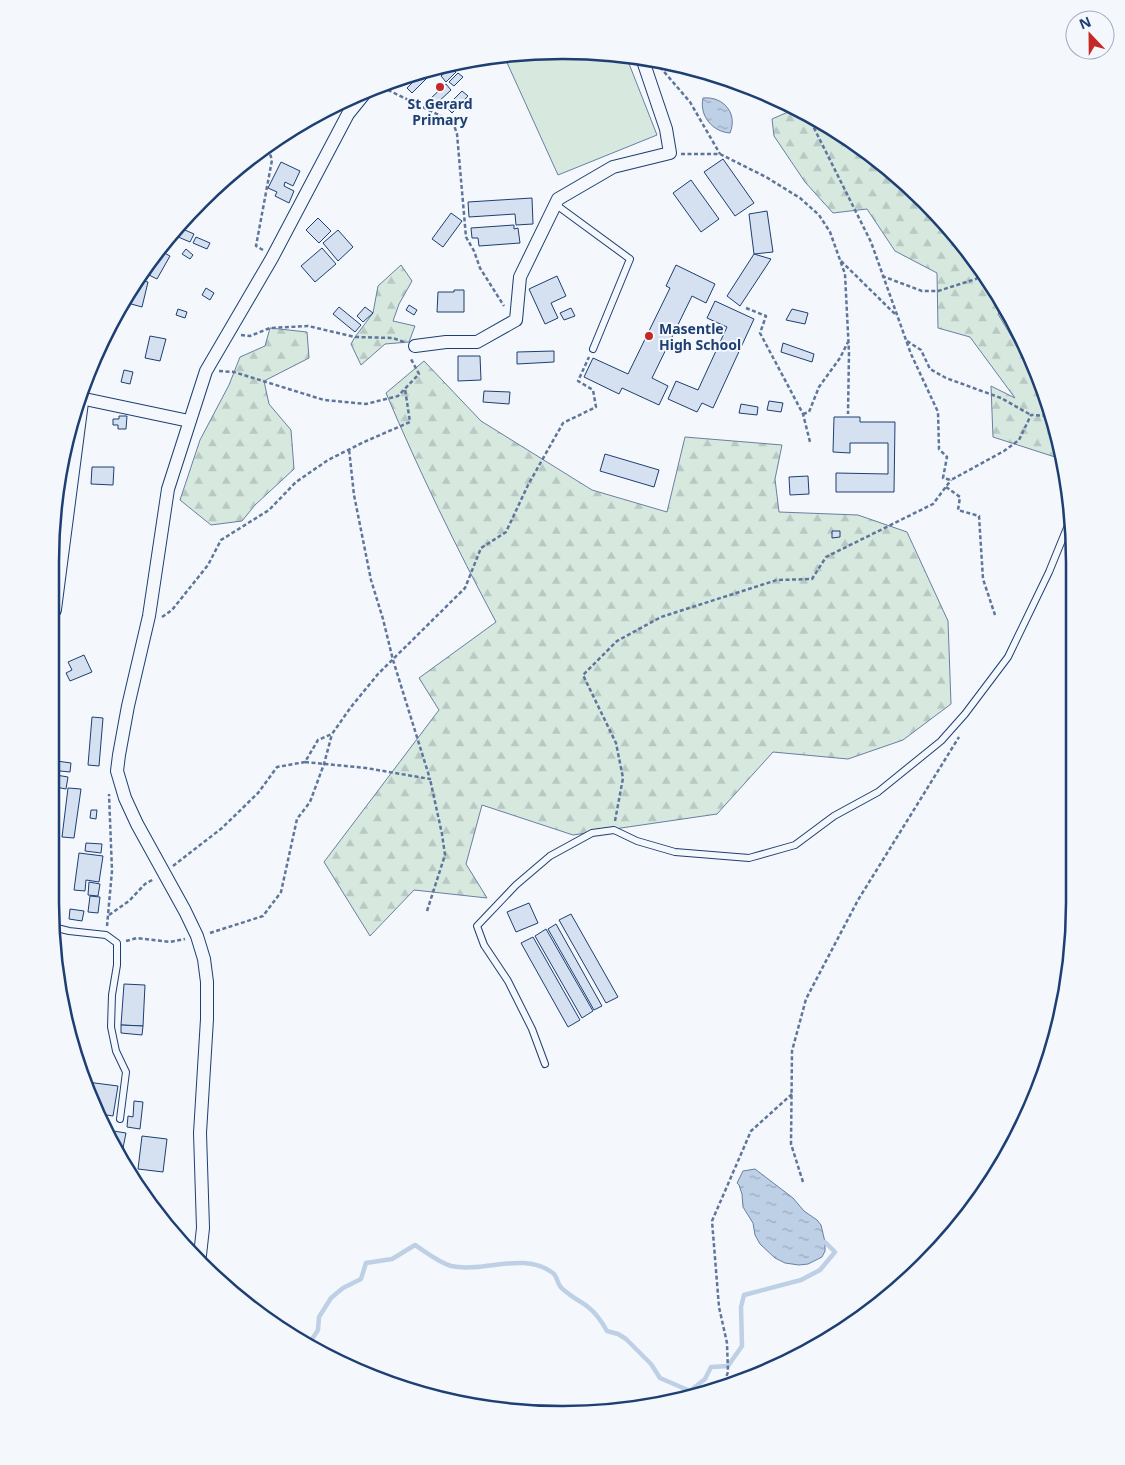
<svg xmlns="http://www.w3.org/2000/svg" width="1125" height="1465" viewBox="0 0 1125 1465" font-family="'Noto Sans',sans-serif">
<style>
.grass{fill:#d7e8df;stroke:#687fa3}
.forest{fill:url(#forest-firs);stroke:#687fa3}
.water{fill:url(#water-ripples);stroke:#687fa3}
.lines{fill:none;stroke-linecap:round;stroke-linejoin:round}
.stream{stroke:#bed0e5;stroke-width:4.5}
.building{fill:#d5e0f0;stroke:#1d3f73}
.service-casing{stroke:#1d3f73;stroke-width:8}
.minor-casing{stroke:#1d3f73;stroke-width:14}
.primary-casing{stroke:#1d3f73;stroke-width:22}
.path{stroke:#5e769c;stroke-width:2.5;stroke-dasharray:4 2.5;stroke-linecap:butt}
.service{stroke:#f4f7fb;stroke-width:6}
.minor{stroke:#f4f7fb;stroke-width:12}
.primary{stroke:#f4f7fb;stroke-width:20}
.poi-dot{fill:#c62828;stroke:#f4f7fb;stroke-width:2}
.labels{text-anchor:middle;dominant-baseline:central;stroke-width:4;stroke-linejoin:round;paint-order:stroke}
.poi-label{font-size:14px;font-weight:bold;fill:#1d3f73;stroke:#f4f7fb}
.rim{fill:none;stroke:#1d3f73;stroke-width:2.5}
</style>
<defs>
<pattern id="forest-firs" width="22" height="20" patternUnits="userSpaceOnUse" patternTransform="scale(1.25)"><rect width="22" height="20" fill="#d7e8df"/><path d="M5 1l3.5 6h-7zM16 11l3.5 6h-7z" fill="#b8c8c3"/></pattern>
<pattern id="water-ripples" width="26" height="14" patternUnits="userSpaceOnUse" patternTransform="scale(1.25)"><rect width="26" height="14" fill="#bed0e5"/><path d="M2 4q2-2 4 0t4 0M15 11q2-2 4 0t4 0" fill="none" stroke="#9aaabe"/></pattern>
</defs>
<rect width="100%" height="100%" fill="#f4f7fb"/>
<path class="grass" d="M563 50 626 56 657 135 558 175 504 56Z"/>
<g class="forest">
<path d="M795 109 847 137 925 200 989 278 1003 306 998 314 1022 354 1033 367 1048 397 1061 455 1055 457 993 437 991 386 1015 398 970 337 938 328 937 273 895 251 867 209 833 213 805 182 774 136 772 119Z"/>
<path d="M401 265 412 281 399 304 393 321 415 326 409 342 385 344 361 365 351 344 355 337 373 313 378 286Z"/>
<path d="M270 328 307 332 309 358 264 381 269 404 291 430 294 469 255 505 242 521 211 525 180 500 200 440 229 385 240 357 265 346Z"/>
<path d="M424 361 481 421 592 490 667 512 685 437 782 445 775 479 779 512 858 515 907 532 948 621 951 704 903 740 848 759 773 752 717 814 573 835 482 805 466 864 487 898 414 890 370 936 324 862 439 710 419 678 496 622C456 547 419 471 386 393Z"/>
</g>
<g class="water">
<path d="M703 98C724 96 738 114 730 133 713 132 699 116 703 98Z"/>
<path d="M755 1169 793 1198 804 1211 817 1220 821 1225 825 1242V1251L822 1257 808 1264 799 1265 785 1263 775 1258 760 1244 755 1235 753 1223 743 1207 742 1194 739 1185 737 1183 743 1171Z"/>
</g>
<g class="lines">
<path class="stream" d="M307 1347 318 1330 319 1317 331 1298 343 1288 361 1279 366 1263 392 1259 415 1245C426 1252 438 1262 451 1266 484 1273 523 1251 553 1273 557 1276 557 1282 560 1286 562 1289 566 1292 569 1294 575 1299 582 1302 588 1307 596 1313 602 1322 607 1331L618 1334 626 1339 651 1364 660 1378 690 1391 705 1379 711 1367 728 1366 742 1346 741 1307 744 1295 801 1280 820 1270 835 1252 825 1242"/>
</g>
<g class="building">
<path d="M451 67 456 72 446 82 441 76Z"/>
<path d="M422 73 427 78 412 93 407 88Z"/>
<path d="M458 73 463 77 454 86 449 82Z"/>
<path d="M446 84 451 90 435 105 430 99Z"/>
<path d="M462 91 468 96 452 113 446 107Z"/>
<path d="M723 159 754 203 735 216 704 172Z"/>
<path d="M281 162 300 171 293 186 285 182 284 186 294 191 289 203 275 196 277 192 268 188Z"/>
<path d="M230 173 233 174 230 182 223 180Z"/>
<path d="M691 180 719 219 701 232 673 193Z"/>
<path d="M532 198 533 224 516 225 515 214 469 217 468 202Z"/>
<path d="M767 211 773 252 754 254 749 214Z"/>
<path d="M451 213 462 221 443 247 432 239Z"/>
<path d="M318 218 331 231 319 243 306 230Z"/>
<path d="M514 225V229L518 228 520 243 479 246 478 238H472L471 228Z"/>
<path d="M178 227 194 234 190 242 171 234Z"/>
<path d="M338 230 353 247 338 261 323 243Z"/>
<path d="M196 237 210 243 207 249 193 243Z"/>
<path d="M322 248 336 264 315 282 301 266Z"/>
<path d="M157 249 170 256 157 279 143 272Z"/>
<path d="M186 249 193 255 190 259 182 254Z"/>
<path d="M754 254 771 259 740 306 727 296Z"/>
<path d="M676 265 715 284 706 303 692 296 652 378 668 386 659 405 622 388 619 394 584 377 593 358 628 374 670 288 666 286Z"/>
<path d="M557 276 566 296 551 303 558 318 545 324 529 289Z"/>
<path d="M138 280 148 282 142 307 124 302Z"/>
<path d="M206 288 214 293 210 300 202 295Z"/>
<path d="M454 290H464V312H437L438 292H454Z"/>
<path d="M715 301 754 319 713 408 702 403 697 412 668 399 676 381 698 390 727 327 707 318Z"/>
<path d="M409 305 417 310 414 315 406 310Z"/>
<path d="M339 307 361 325 355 332 333 314Z"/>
<path d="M365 307 373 313 363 322 357 316Z"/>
<path d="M571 308 575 316 564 320 560 313Z"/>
<path d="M178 309 187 312 185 318 176 315Z"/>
<path d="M792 309 808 313 805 324 786 320Z"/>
<path d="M150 336 166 339 160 361 145 358Z"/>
<path d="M783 343 814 354 812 362 781 352Z"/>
<path d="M554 351V362L517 364V352Z"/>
<path d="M458 356H480L481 380 458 381Z"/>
<path d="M124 370 133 372 130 384 121 382Z"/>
<path d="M484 391 510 392 509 404 483 402Z"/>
<path d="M769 401 783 403 781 412 767 410Z"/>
<path d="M741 404 758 407 757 415 739 413Z"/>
<path d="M119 416H127L126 429H118V425H113V419H119Z"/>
<path d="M834 417H860V422H895L894 492H836V473L888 474V443H850V453L833 452Z"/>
<path d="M605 454 659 470 654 487 600 471Z"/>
<path d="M92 467H114L113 485 91 484Z"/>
<path d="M808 476 809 494 790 495 789 477Z"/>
<path d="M832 531H840V537L832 538Z"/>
<path d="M84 655 92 672 70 681 66 673 72 670 68 662Z"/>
<path d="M92 717 103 718 99 766 88 765Z"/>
<path d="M50 760 71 763 70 772 50 770Z"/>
<path d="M50 774 68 777 66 789 50 786Z"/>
<path d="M68 788 81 789 74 838 62 837Z"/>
<path d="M91 810H97L96 819 90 818Z"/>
<path d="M50 823 56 824 54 835H50Z"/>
<path d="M86 843 102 844 101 853 85 851Z"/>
<path d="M79 853 103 856 99 882 86 880 85 891 74 890Z"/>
<path d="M89 882 100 884 98 896 88 895Z"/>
<path d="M90 896 100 897 98 913 88 912Z"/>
<path d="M529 903 538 923 516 932 507 912Z"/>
<path d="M70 909 84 911 82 921 69 919Z"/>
<path d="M571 914 618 997 606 1003 559 920Z"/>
<path d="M556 924 602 1006 594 1010 548 929Z"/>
<path d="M546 929 593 1011 582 1018 535 936Z"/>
<path d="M533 937 580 1020 568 1027 521 943Z"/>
<path d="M124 984 145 985 143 1026 121 1025Z"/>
<path d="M121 1025 143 1026 142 1035 121 1033Z"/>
<path d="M87 1082 118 1086 113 1116 100 1114Z"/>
<path d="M134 1101 143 1102 140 1129 127 1127 128 1116 133 1117Z"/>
<path d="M107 1130 126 1133 123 1148 113 1146Z"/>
<path d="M142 1136 167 1139 163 1172 138 1169Z"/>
</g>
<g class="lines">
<defs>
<g id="service">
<path d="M555 204 630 259 593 349"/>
<path d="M53 927 69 931 106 935 117 943V965L112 995 111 1027 116 1051 126 1072 120 1119"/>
<path d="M545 1064 532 1029 508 981 484 945 477 926 516 885 550 856 592 833 614 830 637 841 675 852 749 858 795 845 834 816 878 792 941 741 965 714 1008 657 1049 572 1071 518"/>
</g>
<g id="minor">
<path d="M415 346 446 342H477L516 320 520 277 558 199 613 167 670 153 666 129 642 58"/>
<path d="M80 398 189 421"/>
<path d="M199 1264 203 1228 200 1133 207 1019V982L204 959 197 936 185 911 137 824 125 798 117 771 119 755 128 706 149 616 168 489 206 371 272 258 348 114 369 88"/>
</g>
<path id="primary" d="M51 609 78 402"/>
</defs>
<use href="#service" class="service-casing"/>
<use href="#minor" class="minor-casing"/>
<use href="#primary" class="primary-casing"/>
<g class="path">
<path d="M660 67 690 102 720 154"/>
<path d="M382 87 453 122 457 134 466 237 474 251 480 268 504 306"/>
<path d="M808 116 871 242 911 354 938 412 939 449 947 457 943 478 951 480 1004 451 1019 440 1031 415 1052 416"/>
<path d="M681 154H720L766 177 800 198 819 215 830 232 845 274 849 353 848 414"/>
<path d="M263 250 256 246 272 160 267 145"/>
<path d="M841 261 896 315"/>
<path d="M882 276 922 291H938L976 279 983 271"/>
<path d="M746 308 766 316 760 333 803 414 810 442"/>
<path d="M241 335 250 336 270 328 308 326 355 337 393 338 404 342"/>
<path d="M907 341 921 350 930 369 946 378 1001 398 1031 415"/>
<path d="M219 371 234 372 324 400 366 404 398 396 419 374 411 359"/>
<path d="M803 414 809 412 819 387 840 358 848 342"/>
<path d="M946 487 960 497 958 510 979 516 983 579 995 615"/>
<path d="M162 617 172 610 208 565 221 540 269 510 296 482 328 460 364 442 410 422 405 389"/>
<path d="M305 762 366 768 430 779 393 660 383 619 371 580 354 495 349 449"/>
<path d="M615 821 623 778 616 743 583 675 617 641 661 617 777 580 812 579 826 557 933 504 951 480"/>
<path d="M173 866 222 828 258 793 277 767 305 762 318 740 332 734 351 707 378 674 465 588 481 548 506 532 528 485 563 423 596 407 593 390 578 381 589 357"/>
<path d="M427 911 445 855 442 834 430 779"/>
<path d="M109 915 129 901 145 884 154 879"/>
<path d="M107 926 112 871 109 794"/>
<path d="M210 933 263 916 281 892 297 819 310 802 324 764 332 734"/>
<path d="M126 941 137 938 170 942 185 939"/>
<path d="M803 1182 791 1144 792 1051 806 999 858 900 959 737"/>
<path d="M722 1388 728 1372 727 1343 719 1307 712 1221 751 1131 792 1094"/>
</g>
<use href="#service" class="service"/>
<use href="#minor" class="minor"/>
<use href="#primary" class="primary"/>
</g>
<g class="poi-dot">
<circle cx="440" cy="87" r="5"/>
<circle cx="649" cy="336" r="5"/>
</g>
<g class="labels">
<g class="poi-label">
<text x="440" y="103">St Gerard<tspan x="440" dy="16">Primary</tspan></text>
<text x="659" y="328" text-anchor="start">Masentle<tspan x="659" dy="16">High School</tspan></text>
</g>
</g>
<path d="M0 0H1125V1465H0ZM562 59H563A503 503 0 0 1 1066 562V903A503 503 0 0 1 563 1406H562A503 503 0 0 1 59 903V562A503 503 0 0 1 562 59Z" fill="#f4f7fb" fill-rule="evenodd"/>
<path class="rim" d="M562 59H563A503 503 0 0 1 1066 562V903A503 503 0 0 1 563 1406H562A503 503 0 0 1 59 903V562A503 503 0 0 1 562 59Z"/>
<g transform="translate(1090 35) rotate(338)"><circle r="24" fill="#f4f7fb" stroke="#9eadc5"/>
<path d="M0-4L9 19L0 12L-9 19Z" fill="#c62828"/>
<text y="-8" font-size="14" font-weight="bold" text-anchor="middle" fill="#1d3f73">N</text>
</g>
</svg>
